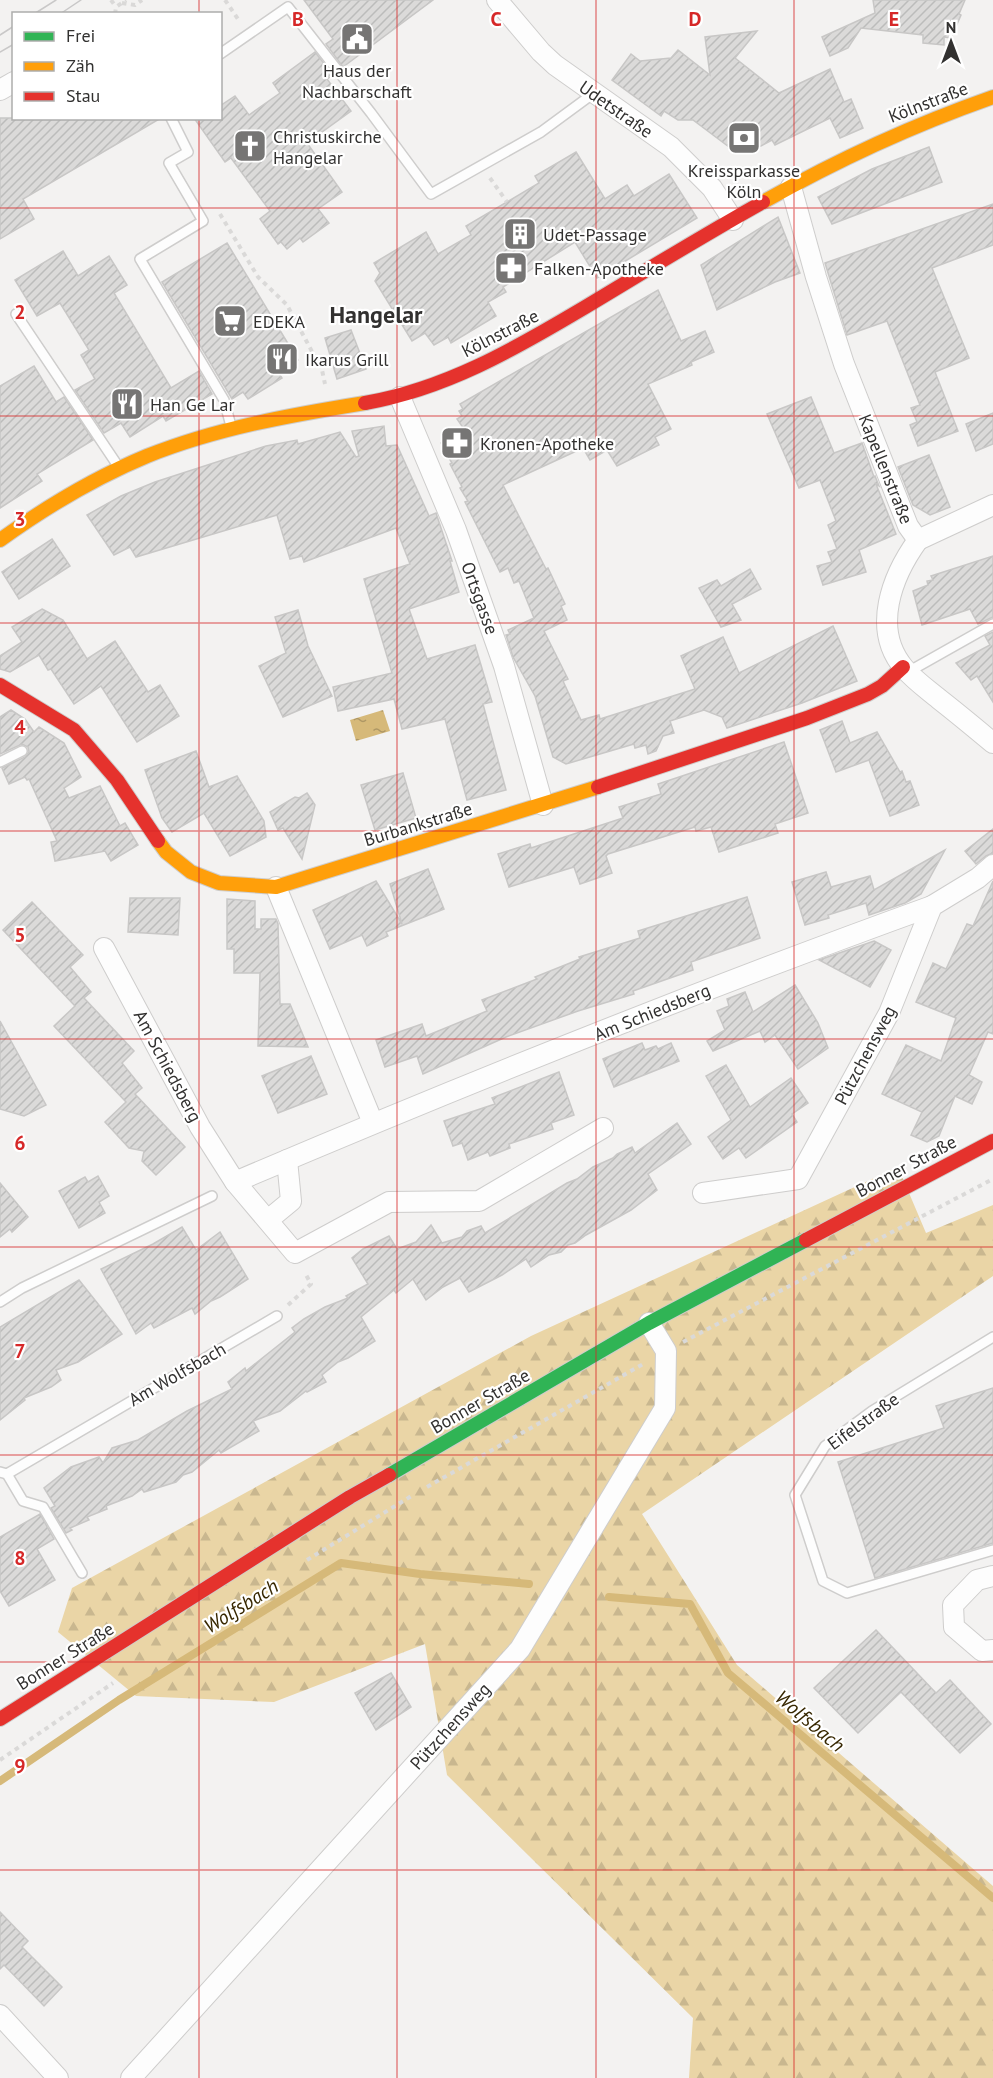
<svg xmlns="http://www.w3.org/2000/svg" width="993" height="2078" viewBox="0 0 993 2078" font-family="'PT Sans',sans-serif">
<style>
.forest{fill:url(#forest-firs)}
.water{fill:url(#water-ripples)}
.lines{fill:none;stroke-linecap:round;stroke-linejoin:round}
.stream{stroke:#d6b979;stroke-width:8}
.building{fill:url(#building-hatch);stroke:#c8c7c6;stroke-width:1.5}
.lane-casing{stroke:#cecdcc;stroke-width:12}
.street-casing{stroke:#cecdcc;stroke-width:22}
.fast-casing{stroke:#cecdcc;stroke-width:16}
.slow-casing{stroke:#cecdcc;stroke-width:16}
.jam-casing{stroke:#cecdcc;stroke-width:16}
.path{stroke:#dad9d8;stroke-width:4;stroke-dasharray:4.5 4.5;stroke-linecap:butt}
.lane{stroke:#fdfdfd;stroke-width:9}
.street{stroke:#fdfdfd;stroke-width:20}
.fast{stroke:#30b455;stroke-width:14}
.slow{stroke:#ff9f0a;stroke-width:14}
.jam{stroke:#e5322d;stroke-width:14}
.tram{stroke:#c9c8c8;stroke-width:1.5}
.grid{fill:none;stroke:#d62828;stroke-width:1.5;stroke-opacity:0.55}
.labels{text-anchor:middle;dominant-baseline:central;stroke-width:4.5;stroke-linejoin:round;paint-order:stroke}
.poi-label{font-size:18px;fill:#323130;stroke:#fff;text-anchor:start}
.street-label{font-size:18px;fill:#323130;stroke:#fff}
.water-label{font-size:20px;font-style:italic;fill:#372700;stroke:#fff}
.district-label{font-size:24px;font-weight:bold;fill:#323130;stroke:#fff}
.grid-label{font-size:20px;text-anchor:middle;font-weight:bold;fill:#d62828;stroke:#fff;stroke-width:4.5;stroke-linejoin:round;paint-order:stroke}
</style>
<defs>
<pattern id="forest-firs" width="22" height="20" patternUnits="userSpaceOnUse" patternTransform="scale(1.5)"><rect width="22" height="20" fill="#ead5a6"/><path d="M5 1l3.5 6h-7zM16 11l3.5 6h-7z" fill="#c9b78f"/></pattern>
<pattern id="water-ripples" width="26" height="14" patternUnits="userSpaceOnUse" patternTransform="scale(1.5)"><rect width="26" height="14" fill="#d6b979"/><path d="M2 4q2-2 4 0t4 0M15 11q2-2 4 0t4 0" fill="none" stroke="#ae9764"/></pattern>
<pattern id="building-hatch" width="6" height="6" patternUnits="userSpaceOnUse" patternTransform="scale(1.5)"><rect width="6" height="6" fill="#dbdad9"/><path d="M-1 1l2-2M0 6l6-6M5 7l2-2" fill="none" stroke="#bcbcbb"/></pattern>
</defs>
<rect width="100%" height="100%" fill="#f3f2f1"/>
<path class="forest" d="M898 1167 926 1233 993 1205V1276L642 1514 737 1665 993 1886V2078H689L693 2018 447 1775 425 1644 274 1702 136 1696 58 1632 72 1588 531 1336Z"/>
<path class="water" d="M383 710 390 731 356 741 350 720Z"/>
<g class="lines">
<g class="stream">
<path d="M609 1597 690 1604 728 1673 993 1898"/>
<path d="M0 1781 119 1700 341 1563 420 1574 529 1584"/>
</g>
</g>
<g class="building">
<path d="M304 0H433L343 67 326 44 333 39Z"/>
<path d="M873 0H965L959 14 961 15 951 38 944 37V45L923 43V35L861 28 848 48 830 56 822 37 875 13Z"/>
<path d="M757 31 735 58 779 93 830 69 844 102 851 99 863 128 840 138 830 118 775 145 772 140 759 147 732 142 729 147 693 120H678L664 111 661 116 612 80 631 54 640 61 671 58 678 50 710 75 705 37Z"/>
<path d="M315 52 333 75 327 79 351 111 307 143 342 192 318 209 329 223 303 242 300 238 287 249 281 242 278 244 260 219 270 211 231 158 225 162 194 118H220V106L235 96 249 115 280 93 273 83Z"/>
<path d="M0 118H161L23 199 34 219 0 239Z"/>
<path d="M929 147 942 182 832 224 818 197 872 169Z"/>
<path d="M576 152 605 199 627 185 634 196 669 174 697 218 597 278 575 242 503 287 506 292 488 302 496 316 451 343 448 337 434 345 425 333 412 341 375 281 380 273 374 263 426 232 438 254 471 235 466 226 539 183 535 176Z"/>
<path d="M993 204V245L932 268 969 358 935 372 958 431 918 446 910 425 917 422 911 408 920 405 887 321 847 335 825 263Z"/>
<path d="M778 217 800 273 775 282 717 310 701 265Z"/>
<path d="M227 243 298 360 278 372 282 378 248 399 243 392 232 399 162 282Z"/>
<path d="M63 251 78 276 109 256 127 285 114 293 171 388 199 371 212 394 166 421 163 416 130 437 121 423 104 433 75 390 95 379 81 355 89 350 60 303 37 316 15 280Z"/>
<path d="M658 290 681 341 705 331 714 352 691 362 692 365 648 384 671 429 655 437 659 445 617 466 607 450 590 460 583 448 503 485 546 569 548 568 565 604 561 606 567 620 544 631 568 679 563 681 581 720 599 715 600 719 695 689 681 656 723 637 739 673 833 626 857 681 802 703 727 728 722 717 704 710 670 721 674 733 663 736 656 751 648 754 646 745 635 748 634 744 566 764 553 757 535 696 513 657 506 635 510 634 508 630 534 618 519 581 514 583 508 568 500 572 465 502 468 501 460 488 462 487 450 464 452 463 446 453 447 452 441 443 464 429 457 419 462 416 459 411 463 409 460 404Z"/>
<path d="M351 330 366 369 337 379 325 338Z"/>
<path d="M34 366 56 402 64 397 93 440 37 474 42 481 0 508V386Z"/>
<path d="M811 397 834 453 862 443 874 477 875 476 879 486 876 484 896 534 859 550 866 572 823 585 817 566 832 562 828 552 837 549 828 525 836 521 820 480 799 488 767 414Z"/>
<path d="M993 413V444L976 451 966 424Z"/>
<path d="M384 426 386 446 397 445 429 516 436 513 452 561H450L459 592 409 609 427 659 475 645 492 702 483 704 506 790 467 800 445 719 402 729 394 699 338 711 333 687 392 673 364 579 410 564 396 528 304 562 302 556 290 559 277 515 136 557 130 547 114 555 87 515 121 496 155 482 266 446 297 440 298 444 340 432 356 457 359 456 352 431Z"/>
<path d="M929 455 950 507 930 515 913 505 898 467Z"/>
<path d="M52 539 70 566 19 599 2 572Z"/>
<path d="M993 556V617L978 624 970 609 922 625 913 591 928 585 927 581 933 580 931 576Z"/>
<path d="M750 569 761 589 732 604 741 620 721 627 699 588 717 580 721 586Z"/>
<path d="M42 609 63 620 87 659 115 641 148 692 160 685 179 716 137 742 101 686 74 704 51 669 48 670 39 655 10 672 0 669V656L22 642 12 627Z"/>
<path d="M298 610 308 646 332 696 283 717 259 666 286 653 275 617Z"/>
<path d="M993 632V702L977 676 971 680 956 663 990 645 985 636Z"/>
<path d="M11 710 25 719 34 732 39 727 64 743 81 777 64 788 69 798 100 786 120 826 125 823 138 845 111 861 105 851 55 861 51 842 57 841 29 779 27 780 25 777 9 784 2 768 25 757 29 752 28 747 22 744 0 754V717Z"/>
<path d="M842 721 850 743 877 732 900 772 902 771 906 782 910 781 919 805 890 816 869 760 836 772 820 730Z"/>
<path d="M784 742 808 813 775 824 778 833 719 852 711 827 696 831 695 827 608 854 606 856 612 873 580 884 574 867 509 887 498 854 530 844 531 848 623 818 619 807 661 794 658 784Z"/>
<path d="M196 751 209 787 237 776 264 821 266 837 230 856 204 813 172 832 162 818 145 770Z"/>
<path d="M403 773 416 818 375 830 361 785Z"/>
<path d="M307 793 315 805 302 859 283 828 278 830 270 812 295 797 299 798Z"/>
<path d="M993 829V853L986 856 976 864 965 851Z"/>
<path d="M945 850 921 894 905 903 869 915 866 903 828 915 829 918 805 925 792 882 826 872 831 887 870 876 874 890Z"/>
<path d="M428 869 444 909 386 932 388 936 367 946 362 935 330 949 313 910 376 881 402 924 390 884Z"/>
<path d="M993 881V1034L988 1032 969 1075 982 1082 972 1104 955 1096 939 1136 927 1142 911 1135 922 1112 882 1094 906 1045 941 1061 956 1018 916 1002 933 963 946 969 967 924 973 926Z"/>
<path d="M747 897 760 938 691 962 693 970 633 991 634 994 578 1011 506 1037 423 1074 417 1056 385 1067 376 1040 422 1024 426 1036 487 1011 482 1000 537 979 535 977 580 959 579 957 640 938 638 931Z"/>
<path d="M130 898H180L178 935 128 932Z"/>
<path d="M227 899 255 901V929H261V919H276L278 924 280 1004H290L308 1047 258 1046 260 973H234V949H227Z"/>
<path d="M32 902 83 955 70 967 91 992 84 998 134 1051 122 1063 142 1088 135 1094 185 1147 156 1175 142 1161 144 1151 129 1148 105 1122 126 1102 54 1026 75 1006 3 930Z"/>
<path d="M874 941 891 950 870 987 819 960Z"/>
<path d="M795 985 818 1023 828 1048 798 1069 775 1035 765 1042 760 1031 713 1051 707 1041 725 1030 717 1011 729 1006 727 999 745 992 753 1012Z"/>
<path d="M0 1021 46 1105 24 1116 0 1109Z"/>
<path d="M642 1043 645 1050 656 1046 658 1049 671 1043 679 1061 614 1087 603 1059Z"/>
<path d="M311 1056 327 1094 278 1113 262 1076Z"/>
<path d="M726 1065 750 1107 791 1078 808 1103 792 1114 797 1122 746 1158 739 1148 723 1159 708 1137 731 1120 706 1076Z"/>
<path d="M559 1072 574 1115 551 1123 553 1129 509 1144 510 1148 490 1156 488 1152 468 1160 462 1143 453 1146 444 1121 495 1104 492 1098Z"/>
<path d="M677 1123 691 1144 648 1174 657 1190 631 1210 586 1235 575 1243 568 1245 561 1252 549 1255 531 1267 526 1259 502 1275 469 1292 460 1278 443 1287 426 1300 413 1279 396 1293 394 1290 361 1317 375 1341 348 1358 338 1362 322 1375 326 1382 307 1392 306 1391 280 1411 253 1421 259 1431 221 1453 219 1450 192 1472 183 1475 176 1482 144 1492 142 1489 132 1496 106 1506 107 1509 87 1517 89 1520 70 1528 72 1530 66 1533 51 1508 55 1506 44 1488 71 1467 99 1457 103 1463 112 1448 138 1440 187 1411 232 1389 228 1382 245 1368 246 1371 295 1332 292 1328 304 1319 325 1307 348 1298 346 1296 368 1284 352 1258 363 1249 389 1236 397 1249 416 1242 431 1225 442 1243 462 1237 467 1231 481 1226 485 1233 567 1183 577 1179 593 1167 613 1158 617 1154 632 1147 635 1153Z"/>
<path d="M98 1176 109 1196 99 1202 105 1213 79 1228 59 1191 85 1177 88 1182Z"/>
<path d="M0 1183 28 1217 12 1232 10 1229 0 1237Z"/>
<path d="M182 1227 196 1250 220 1232 248 1279 220 1297 211 1301 195 1314 192 1308 154 1328 151 1323 136 1334 101 1269 153 1244Z"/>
<path d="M79 1280 122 1334 78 1362 56 1370 61 1380 51 1387 24 1398 25 1400 0 1420V1327Z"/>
<path d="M993 1388V1543L875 1578 838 1462 944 1428 936 1406Z"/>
<path d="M40 1514 54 1539 37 1549 55 1580 9 1606 0 1591V1537Z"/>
<path d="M876 1630 936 1693 950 1680 991 1724 960 1753 901 1692 858 1733 814 1688Z"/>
<path d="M391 1673 411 1707 376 1730 355 1693Z"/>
<path d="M0 1912 28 1941 22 1947 62 1987 44 2006 4 1965 0 1969Z"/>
</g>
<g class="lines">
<defs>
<g id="lane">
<path d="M220 54 288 7 371 113 431 194 541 132 594 93"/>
<path d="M171 118 188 152 169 163 203 221 140 259 224 400 231 426"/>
<path d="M16 314 118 466"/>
<path d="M908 672 993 624"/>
<path d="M0 762 22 751"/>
<path d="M0 1302 22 1288 212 1196"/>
<path d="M993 1337 872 1411 825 1446 795 1495 823 1581 847 1593 993 1550"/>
<path d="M0 1472 7 1474 277 1316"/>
<path d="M7 1474 23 1501 43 1507 82 1573"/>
</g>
<g id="street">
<path d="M497 0 541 52 555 65 671 147 712 188 733 220"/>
<path d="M0 90 14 82"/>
<path d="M791 187 816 277 844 364 908 526 918 540"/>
<path d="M400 397 456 530 504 666 543 805"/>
<path d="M918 540C892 576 871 629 904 668 914 680 927 689 939 699 957 713 975 728 993 743"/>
<path d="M918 540 993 505"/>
<path d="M276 887 373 1123"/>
<path d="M104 948 200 1127 235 1182C465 1084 697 991 932 906"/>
<path d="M235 1182 295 1253 389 1202 479 1201 603 1128"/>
<path d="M703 1193 798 1179 889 1013 932 906 978 878 993 865"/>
<path d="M268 1220 291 1201 287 1160"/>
<path d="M993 1576 977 1580 953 1605 954 1627 982 1651 993 1650"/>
<path d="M0 2015 58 2078"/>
<path d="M131 2078 520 1649 665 1408 666 1351 649 1323"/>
</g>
<path id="fast" d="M389 1475 649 1323 806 1240"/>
<g id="slow">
<path d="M763 202C837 160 913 125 993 97"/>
<path d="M0 540C46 507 94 478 147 456 217 428 291 415 365 403"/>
<path d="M158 841 166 852 191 872 219 883 276 887 598 787"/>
</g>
<g id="jam">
<path d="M365 403C445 389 513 350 582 309 642 273 702 236 763 202"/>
<path d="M0 685 74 730 117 780 158 841"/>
<path d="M598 787 807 718 868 694 882 686 903 667"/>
<path d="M806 1240 993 1141"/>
<path d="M0 1719 350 1497 389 1475"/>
</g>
</defs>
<use href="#lane" class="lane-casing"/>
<use href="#street" class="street-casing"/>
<use href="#fast" class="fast-casing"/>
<use href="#slow" class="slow-casing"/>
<use href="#jam" class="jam-casing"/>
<g class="path">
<path d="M111 0 116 7"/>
<path d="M225 0 240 22"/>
<path d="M122 3 135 5 142 0"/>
<path d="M115 14 116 7 126 0"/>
<path d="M490 178 507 202"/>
<path d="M220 214 258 277 287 305 322 370 325 384"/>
<path d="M542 262 547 270"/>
<path d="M288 1305 311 1284 305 1273"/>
<path d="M683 1342 993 1179"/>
<path d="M427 1487 645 1363"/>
<path d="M307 1560 413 1495"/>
<path d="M0 1760 113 1683"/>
</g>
<use href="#lane" class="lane"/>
<use href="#street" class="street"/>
<use href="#fast" class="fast"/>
<use href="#slow" class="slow"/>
<use href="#jam" class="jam"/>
<g class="tram">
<path d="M34 14 56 0"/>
<path d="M60 14 81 0"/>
<path d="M0 35 14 26"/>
<path d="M0 52 14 44"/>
</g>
</g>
<path class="grid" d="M199 0V14M397 0V2078M596 0V2078M794 0V2078M199 118V2078M0 208H993M0 416H993M0 623H993M0 831H993M0 1039H993M0 1247H993M0 1455H993M0 1662H993M0 1870H993"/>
<defs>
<symbol id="civic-square" viewBox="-11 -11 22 22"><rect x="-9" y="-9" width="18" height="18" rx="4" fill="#767574" stroke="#fff"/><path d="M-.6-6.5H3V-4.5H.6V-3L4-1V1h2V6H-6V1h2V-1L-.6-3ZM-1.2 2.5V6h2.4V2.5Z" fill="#fff"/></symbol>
<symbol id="bank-square" viewBox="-11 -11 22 22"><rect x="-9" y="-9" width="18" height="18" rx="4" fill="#767574" stroke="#fff"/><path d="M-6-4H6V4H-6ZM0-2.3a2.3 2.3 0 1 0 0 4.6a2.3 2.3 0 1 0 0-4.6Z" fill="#fff"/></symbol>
<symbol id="church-square" viewBox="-11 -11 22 22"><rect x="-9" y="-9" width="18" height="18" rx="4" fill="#767574" stroke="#fff"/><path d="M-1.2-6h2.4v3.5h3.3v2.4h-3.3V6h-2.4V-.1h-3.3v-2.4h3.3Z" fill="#fff"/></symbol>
<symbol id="building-square" viewBox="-11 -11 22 22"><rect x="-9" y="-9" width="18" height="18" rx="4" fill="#767574" stroke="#fff"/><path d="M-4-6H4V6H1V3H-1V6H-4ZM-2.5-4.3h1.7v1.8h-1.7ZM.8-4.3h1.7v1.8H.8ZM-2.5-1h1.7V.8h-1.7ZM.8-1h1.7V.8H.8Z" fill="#fff"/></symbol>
<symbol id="pharmacy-square" viewBox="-11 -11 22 22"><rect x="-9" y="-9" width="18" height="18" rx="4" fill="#767574" stroke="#fff"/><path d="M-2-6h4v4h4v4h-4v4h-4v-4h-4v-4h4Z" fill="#fff"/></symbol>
<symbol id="supermarket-square" viewBox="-11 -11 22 22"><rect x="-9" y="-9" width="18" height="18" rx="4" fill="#767574" stroke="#fff"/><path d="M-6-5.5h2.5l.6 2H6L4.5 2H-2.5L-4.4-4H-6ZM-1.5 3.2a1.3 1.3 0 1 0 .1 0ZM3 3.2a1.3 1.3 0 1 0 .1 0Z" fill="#fff"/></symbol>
<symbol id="restaurant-square" viewBox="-11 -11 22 22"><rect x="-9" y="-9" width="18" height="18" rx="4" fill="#767574" stroke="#fff"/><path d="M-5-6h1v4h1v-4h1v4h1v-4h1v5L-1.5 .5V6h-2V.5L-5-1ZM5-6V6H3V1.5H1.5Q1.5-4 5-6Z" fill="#fff"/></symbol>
</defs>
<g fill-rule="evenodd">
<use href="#civic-square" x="338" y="20" width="38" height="38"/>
<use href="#bank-square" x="725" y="119" width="38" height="38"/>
<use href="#church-square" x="231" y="127" width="38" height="38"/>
<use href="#building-square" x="501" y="215" width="38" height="38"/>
<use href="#pharmacy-square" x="492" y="249" width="38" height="38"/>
<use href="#supermarket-square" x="211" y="302" width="38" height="38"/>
<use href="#restaurant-square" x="263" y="340" width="38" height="38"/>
<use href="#restaurant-square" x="108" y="385" width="38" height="38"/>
<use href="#pharmacy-square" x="438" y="424" width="38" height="38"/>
</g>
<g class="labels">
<g class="poi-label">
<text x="357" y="70" text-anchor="middle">Haus der<tspan x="357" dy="21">Nachbarschaft</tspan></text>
<text x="273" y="136">Christuskirche<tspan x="273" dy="21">Hangelar</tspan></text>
<text x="744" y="170" text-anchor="middle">Kreissparkasse<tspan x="744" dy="21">Köln</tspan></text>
<text x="543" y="234">Udet-Passage</text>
<text x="534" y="268">Falken-Apotheke</text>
<text x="253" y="321">EDEKA</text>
<text x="305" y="359">Ikarus Grill</text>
<text x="150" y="404">Han Ge Lar</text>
<text x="480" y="443">Kronen-Apotheke</text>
</g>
<g class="street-label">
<text transform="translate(928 102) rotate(-21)">Kölnstraße</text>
<text transform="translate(616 109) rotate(35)">Udetstraße</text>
<text transform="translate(500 333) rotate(-27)">Kölnstraße</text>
<text transform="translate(886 469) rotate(68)">Kapellenstraße</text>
<text transform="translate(480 598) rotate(70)">Ortsgasse</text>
<text transform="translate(418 824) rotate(-17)">Burbankstraße</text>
<text transform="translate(652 1012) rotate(-22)">Am Schiedsberg</text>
<text transform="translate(865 1055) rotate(-62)">Pützchensweg</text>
<text transform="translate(168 1066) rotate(62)">Am Schiedsberg</text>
<text transform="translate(906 1166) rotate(-28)">Bonner Straße</text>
<text transform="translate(177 1374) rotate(-30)">Am Wolfsbach</text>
<text transform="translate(480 1401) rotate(-30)">Bonner Straße</text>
<text transform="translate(863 1421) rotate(-36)">Eifelstraße</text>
<text transform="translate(65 1656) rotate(-32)">Bonner Straße</text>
<text transform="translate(450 1726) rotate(-48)">Pützchensweg</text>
</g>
<g class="water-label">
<text transform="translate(241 1606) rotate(-32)">Wolfsbach</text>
<text transform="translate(810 1721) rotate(40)">Wolfsbach</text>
</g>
<g class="district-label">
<text x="376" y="314">Hangelar</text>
</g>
</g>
<g class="grid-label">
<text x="298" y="26">B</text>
<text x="496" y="26">C</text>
<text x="695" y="26">D</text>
<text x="894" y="26">E</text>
<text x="20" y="319">2</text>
<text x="20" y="526">3</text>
<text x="20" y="734">4</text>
<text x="20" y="942">5</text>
<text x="20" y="1150">6</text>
<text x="20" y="1358">7</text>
<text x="20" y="1565">8</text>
<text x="20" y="1773">9</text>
</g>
<rect x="12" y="12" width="210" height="108" fill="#ffffff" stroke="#adadac" stroke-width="1.5"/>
<rect x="24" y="32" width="30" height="9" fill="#30b455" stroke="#adadac" stroke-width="1.5"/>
<text x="66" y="42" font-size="18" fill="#323130">Frei</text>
<rect x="24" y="62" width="30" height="9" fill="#ff9f0a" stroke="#adadac" stroke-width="1.5"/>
<text x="66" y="72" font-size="18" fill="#323130">Zäh</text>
<rect x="24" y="92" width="30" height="9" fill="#e5322d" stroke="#adadac" stroke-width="1.5"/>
<text x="66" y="102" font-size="18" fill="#323130">Stau</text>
<g transform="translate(951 42)" stroke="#ffffff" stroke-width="4.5" paint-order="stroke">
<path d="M0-4.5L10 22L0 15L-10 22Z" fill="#323130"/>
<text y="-9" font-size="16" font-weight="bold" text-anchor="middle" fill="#323130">N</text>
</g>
</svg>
